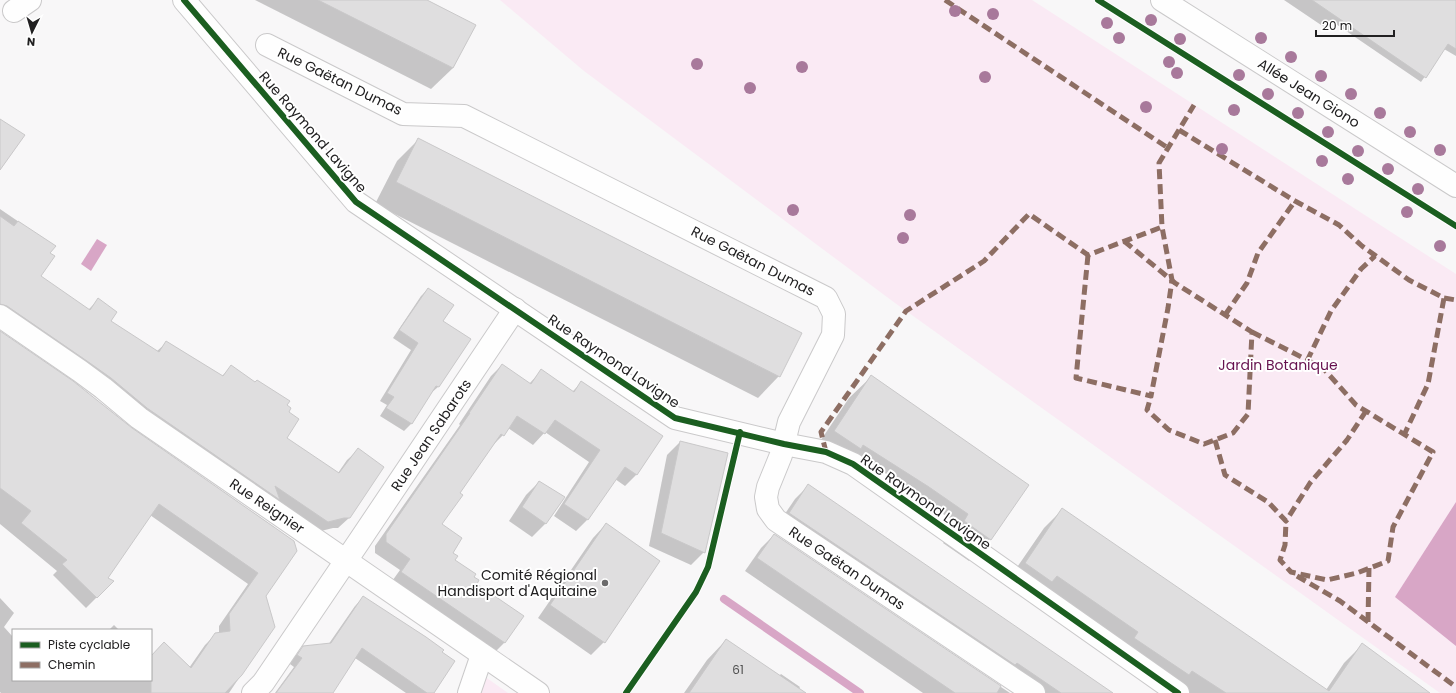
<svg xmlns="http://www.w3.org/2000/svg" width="1456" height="693" viewBox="0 0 1456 693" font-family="Poppins,sans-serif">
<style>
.green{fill:#faeaf4}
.water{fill:#d8a6c6}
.shadow{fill:#0003}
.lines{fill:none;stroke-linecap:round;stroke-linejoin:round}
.stream{stroke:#d8a6c6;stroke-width:8}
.building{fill:#dfdedf;stroke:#c9c8c9}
.minor-casing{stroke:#cac9ca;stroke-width:24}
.minor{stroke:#fefefe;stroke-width:22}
.quiet{stroke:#8d6e63;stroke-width:5;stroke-dasharray:10 5;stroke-linecap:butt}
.cycleway-casing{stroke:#fff;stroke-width:8}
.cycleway{stroke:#1b5e20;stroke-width:6}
.tree{fill:#a8799b}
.poi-dot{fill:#6c6b6c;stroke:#fff;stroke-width:1.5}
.labels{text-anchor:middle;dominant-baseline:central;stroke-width:4;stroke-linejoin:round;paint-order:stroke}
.number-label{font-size:12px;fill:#505050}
.street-label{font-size:14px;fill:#212021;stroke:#fff}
.park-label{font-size:14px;fill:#66124f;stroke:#fff}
.poi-label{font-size:14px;fill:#212021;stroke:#fff;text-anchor:end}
</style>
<rect width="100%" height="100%" fill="#f8f7f8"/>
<g class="green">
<path d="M500 0H1032L1456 274V693H1440L895 303 584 71Z"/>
<path d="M484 676 508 693H478Z"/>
</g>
<g class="water">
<path d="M97 239 107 245 91 271 81 264Z"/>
<path d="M1456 502V646L1395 597Z"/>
</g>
<g class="shadow">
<path d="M255 0H424L474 25 453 68 431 89Z"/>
<path d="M1284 0H1456V56L1444 49 1421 82 1330 20 1324 27Z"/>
<path d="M418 140 779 376 758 398 375 204 397 161Z"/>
<path d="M0 209 22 224 49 253 40 276 88 310 98 300 110 321 156 352 167 342 222 376 231 367 286 406 288 412 285 439 338 473 347 460 358 450 349 518 338 528H333L317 532 0 318Z"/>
<path d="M428 289 442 321 469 339 438 387 430 394 412 423 404 431 380 416 387 405 380 401 411 350 393 338 421 296Z"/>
<path d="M0 332 131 429 274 527 265 596 273 627 229 693H1L0 692V598L14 613 4 627 13 637V680H151V656L164 643 189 668 205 645 216 634H219V626L248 584 150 515 107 578 112 582 86 608 53 575 57 571 0 524Z"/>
<path d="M502 365 529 384 541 371 572 392 581 383 662 437 636 475 625 486 615 479 587 520 576 531 554 516 589 462 545 432 533 445 508 428 503 435 492 446 458 494 441 524 454 560 475 584 522 616 504 643 493 654 390 584 400 570 375 553V546L460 425 459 424 491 376Z"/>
<path d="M871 377 990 539 969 561 943 543 948 536 842 466 813 452 849 398Z"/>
<path d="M680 442 704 552 691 565 649 546 667 455Z"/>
<path d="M539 482 546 523 532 537 509 521 526 495Z"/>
<path d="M808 486 1104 693H1024L776 527 795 499Z"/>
<path d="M1062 510 1326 690 1344 663 1362 645 1428 693H1179L1007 582 1044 528Z"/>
<path d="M606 524 604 642 591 655 538 618 593 538Z"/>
<path d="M774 535 1010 693H923L745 571 761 548Z"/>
<path d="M364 597 432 693H406L355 658 330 693H275L294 667 290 664 295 656 304 647 328 645 355 606Z"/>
<path d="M114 625 119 630H109Z"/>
<path d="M726 640 779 676 781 674 800 687 796 693H684L707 660Z"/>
</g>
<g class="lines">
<path class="stream" d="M724 599 860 693"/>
</g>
<g class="building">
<path d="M318 0H427L476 25 453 68Z"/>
<path d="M1312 0H1456V49L1448 44 1426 78Z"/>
<path d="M0 119 25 135 0 170Z"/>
<path d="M418 138 802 333 780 377 396 182Z"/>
<path d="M0 216 14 226 18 221 56 246 50 253 55 256 41 276 90 310 98 298 117 312 111 321 159 352 166 341 223 376 231 365 255 382 257 380 290 401 287 405 291 408 289 412 299 419 287 438 339 473 358 448 384 467 350 518H344L328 522 275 486 280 500 147 408 111 378 87 361 7 306 0 304Z"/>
<path d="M428 288 454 305 443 321 471 339 439 387 436 386 412 424 386 408 394 397 387 393 418 343 399 330Z"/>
<path d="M0 331 73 381 132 428 294 541 297 551 266 596 275 627 242 675 225 693H151V656L164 642 191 668 215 633 230 631 229 614 258 573 159 504 108 578 114 581 97 598 62 564 67 560 21 523 31 511 0 488Z"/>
<path d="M502 364 531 384 541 369 574 392 581 381 663 436 637 475 625 467 588 520 564 504 600 450 555 420 545 434 517 416 504 436 501 434 460 493 463 495 442 524 462 538 453 553 458 556 455 560 476 574 474 577 479 580 477 584 524 616 505 643 401 572 410 559 386 542V534L470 413H469Z"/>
<path d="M871 375 1029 485 991 540 964 521 968 514 929 487 863 445 861 449 834 431Z"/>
<path d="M680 441 728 453 705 553 661 533Z"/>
<path d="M539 481 565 497 546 524 522 507Z"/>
<path d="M808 484 1113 693H1061L1017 663 1015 665 789 513Z"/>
<path d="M1062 508 1329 691 1362 643 1430 693H1226L1192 671 1189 675 1134 638 1138 632 1057 576 1052 582 1025 563Z"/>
<path d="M606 523 660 561 605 643 550 605Z"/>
<path d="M774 534 1001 686 997 693H955L757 558Z"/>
<path d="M363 596 426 637 444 650 442 652 455 661 434 693H427L362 648 333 693H276L302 658 297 655 303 646 331 643Z"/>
<path d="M726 639 806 693H689Z"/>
</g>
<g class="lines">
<defs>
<g id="minor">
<path d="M184 0 356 202 675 418 784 444 826 452 853 464 1178 693"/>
<path d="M1162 0 1456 186"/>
<path d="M14 11 30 0"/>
<path d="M267 45 403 114 464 116 826 298 834 314 833 335 789 422 781 455 768 487 766 497 768 509 776 520 1034 693"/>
<path d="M0 316 80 371 103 388 139 418 538 693"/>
<path d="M253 693 263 683 358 543 515 309"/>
<path d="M469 693 482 655"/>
</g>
</defs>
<use href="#minor" class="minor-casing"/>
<use href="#minor" class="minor"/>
<g class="quiet">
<path d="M945 0 1168 148"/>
<path d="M1179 130 1295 201 1339 225 1362 246 1409 280 1444 298 1428 384 1404 435"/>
<path d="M1124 241 1175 283 1252 332 1248 414 1233 433 1204 444 1169 430 1147 410 1151 396"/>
<path d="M1088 255 1076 378 1151 396 1168 308 1172 280 1162 227"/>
<path d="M1444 298 1456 300"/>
<path d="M1225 315 1247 283 1258 253 1295 201"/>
<path d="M1252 332 1323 368 1356 405 1433 452 1393 527 1388 561 1357 573 1327 580 1291 572 1280 560 1285 545 1286 521"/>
<path d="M1307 361 1331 311 1361 269 1375 256"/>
<path d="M1215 440 1225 475 1268 502 1286 521 1310 483 1347 440 1366 411"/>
<path d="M826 452 821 432 906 311 984 261 1029 214 1088 255 1162 227 1159 163 1194 105"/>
<path d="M1297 576 1340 601 1456 687"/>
<path d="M1368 622 1369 568"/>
</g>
<defs>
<g id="cycleway">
<path d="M184 0 356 202 675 418 784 444 826 452 853 464 1178 693"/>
<path d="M1098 0 1456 226"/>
<path d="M626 693 696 592 708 567 740 432"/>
</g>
</defs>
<use href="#cycleway" class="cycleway-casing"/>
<use href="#cycleway" class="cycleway"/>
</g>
<g class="tree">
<circle cx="955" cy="11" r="6"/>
<circle cx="993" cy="14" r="6"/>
<circle cx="1151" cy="20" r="6"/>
<circle cx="1107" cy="23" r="6"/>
<circle cx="1119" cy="38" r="6"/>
<circle cx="1261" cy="38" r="6"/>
<circle cx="1180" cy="39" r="6"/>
<circle cx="1291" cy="57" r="6"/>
<circle cx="1169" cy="62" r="6"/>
<circle cx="697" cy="64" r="6"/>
<circle cx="802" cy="67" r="6"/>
<circle cx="1177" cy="73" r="6"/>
<circle cx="1239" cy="75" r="6"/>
<circle cx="1321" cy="76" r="6"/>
<circle cx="985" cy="77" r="6"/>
<circle cx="750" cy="88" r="6"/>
<circle cx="1268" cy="94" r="6"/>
<circle cx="1351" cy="94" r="6"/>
<circle cx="1146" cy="107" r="6"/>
<circle cx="1234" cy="110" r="6"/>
<circle cx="1298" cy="113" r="6"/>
<circle cx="1380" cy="113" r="6"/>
<circle cx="1328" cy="132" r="6"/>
<circle cx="1410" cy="132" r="6"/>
<circle cx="1222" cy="149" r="6"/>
<circle cx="1440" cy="150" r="6"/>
<circle cx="1358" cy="151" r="6"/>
<circle cx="1322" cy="161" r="6"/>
<circle cx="1388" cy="169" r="6"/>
<circle cx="1348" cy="179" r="6"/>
<circle cx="1418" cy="189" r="6"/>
<circle cx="793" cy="210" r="6"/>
<circle cx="1407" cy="212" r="6"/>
<circle cx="910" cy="215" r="6"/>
<circle cx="903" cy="238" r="6"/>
<circle cx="1440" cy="246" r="6"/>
</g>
<circle class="poi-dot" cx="605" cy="583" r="4"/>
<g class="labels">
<g class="number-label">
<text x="738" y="669">61</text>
</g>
<g class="street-label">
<text transform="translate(340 81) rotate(26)">Rue Gaëtan Dumas</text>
<text transform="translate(1309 93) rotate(32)">Allée Jean Giono</text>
<text transform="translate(313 132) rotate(49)">Rue Raymond Lavigne</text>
<text transform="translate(753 261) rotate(27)">Rue Gaëtan Dumas</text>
<text transform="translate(614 361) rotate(34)">Rue Raymond Lavigne</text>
<text transform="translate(431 435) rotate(-56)">Rue Jean Sabarots</text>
<text transform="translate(926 502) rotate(35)">Rue Raymond Lavigne</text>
<text transform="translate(267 506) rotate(34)">Rue Reignier</text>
<text transform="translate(847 568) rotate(34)">Rue Gaëtan Dumas</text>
</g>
<g class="park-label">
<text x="1278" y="365">Jardin Botanique</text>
</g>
<g class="poi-label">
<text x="597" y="575">Comité Régional<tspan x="597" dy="16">Handisport d'Aquitaine</tspan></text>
</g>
</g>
<rect x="12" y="629" width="140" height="52" fill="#ffffff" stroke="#a6a6a6"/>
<rect x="20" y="642" width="20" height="6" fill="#1b5e20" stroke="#a6a6a6"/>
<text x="48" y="649" font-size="12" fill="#212021">Piste cyclable</text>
<rect x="20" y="662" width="20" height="6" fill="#8d6e63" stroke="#a6a6a6"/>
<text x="48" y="669" font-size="12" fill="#212021">Chemin</text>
<g transform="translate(32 32) rotate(185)" stroke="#ffffff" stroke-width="3" paint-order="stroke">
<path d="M0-3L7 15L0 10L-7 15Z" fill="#212021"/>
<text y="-6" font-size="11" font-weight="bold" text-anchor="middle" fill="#212021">N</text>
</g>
<path d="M1316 30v6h78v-6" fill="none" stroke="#212021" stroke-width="2"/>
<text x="1322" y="30" font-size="12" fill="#212021" stroke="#ffffff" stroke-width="3" paint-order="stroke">20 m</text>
</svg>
